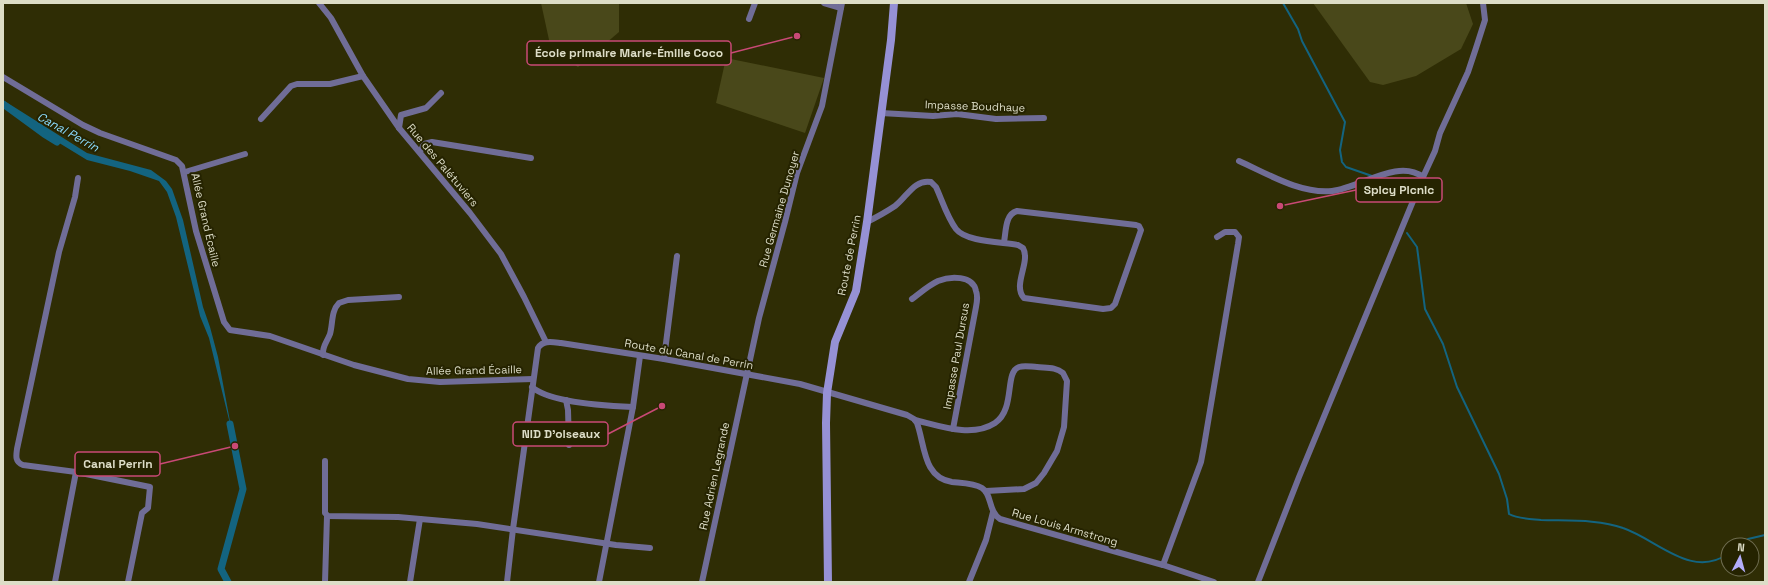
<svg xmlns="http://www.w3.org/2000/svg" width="1768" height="585" viewBox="0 0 1768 585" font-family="'Space Grotesk',sans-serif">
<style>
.green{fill:#49481a}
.water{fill:#136480}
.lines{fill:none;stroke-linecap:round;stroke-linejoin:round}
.stream{stroke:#136480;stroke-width:2}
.canal{stroke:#136480;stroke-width:7}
.street{stroke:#706d97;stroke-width:6}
.secondary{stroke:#9691d5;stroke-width:8}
.labels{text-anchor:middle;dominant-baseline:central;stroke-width:4;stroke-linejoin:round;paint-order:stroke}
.street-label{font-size:11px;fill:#ddddc7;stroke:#252300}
.water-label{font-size:12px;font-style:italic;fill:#8cddff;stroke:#252300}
.leader{fill:none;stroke:#c94976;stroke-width:1.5}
.callout-dot{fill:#c94976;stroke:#252300;stroke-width:1.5}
.callout{fill:#252300;stroke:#c94976;stroke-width:1.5}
.callout-label{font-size:12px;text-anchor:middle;font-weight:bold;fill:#ddddc7}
</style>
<rect width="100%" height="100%" fill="#2f2d05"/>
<g class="green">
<path d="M541 3H619V32L578 67 551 49Z"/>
<path d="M1313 3H1466L1473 24 1461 49 1416 76 1383 85 1370 82Z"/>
<path d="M726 58 824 78 805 133 716 103Z"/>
</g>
<path class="water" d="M3 100 87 153 151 170 166 181 172 189 183 220 203 307 210 327 218 357 232 432 209 338 200 316 176 217 167 192 159 181 130 171 87 160 38 130 3 104Z"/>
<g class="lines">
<g class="stream">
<path d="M1283 3 1298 29 1302 41 1345 122 1340 150 1342 162 1346 167 1372 176"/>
<path d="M1407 233 1417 247 1425 309 1443 344 1457 387 1499 474 1507 499 1509 514C1518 519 1531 519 1541 520 1566 521 1599 519 1623 528 1658 540 1691 579 1728 554"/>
<path d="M1740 545 1748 539 1765 535"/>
</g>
<g class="canal">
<path d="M3 104 44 134 57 142"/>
<path d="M228 582 221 569 243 489 230 424"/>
</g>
<g class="street">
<path d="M319 3 331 18 363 76 399 128 470 213 501 254 524 297 546 342"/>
<path d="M824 3 841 8"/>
<path d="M749 19 755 3"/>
<path d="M3 77 83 125 100 133 176 160 182 166 196 231 224 322 230 330 270 336 354 365 408 379 440 382 533 379"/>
<path d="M881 113 933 116 957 114 996 119 1044 118"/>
<path d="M261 119 291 86 297 84H330L363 76"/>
<path d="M399 128 401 115 426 108 441 93"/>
<path d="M420 152 424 144 432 142 531 158"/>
<path d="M1239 161C1268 174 1300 194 1332 191 1360 188 1398 158 1423 177"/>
<path d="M185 172 245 154"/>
<path d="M78 178 75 197 59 252 17 449C16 456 15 462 23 465L76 472 150 487 148 508 142 513 128 582"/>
<path d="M867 222C877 217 886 212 895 206 907 197 914 179 931 182L936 187C942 200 947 217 956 229 966 242 1002 242 1018 245L1023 248C1031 262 1012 285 1024 298L1103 309 1111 308 1115 304 1141 230 1139 226 1136 225 1017 211C1005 214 1006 232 1004 242"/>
<path d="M912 299C920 293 929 285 938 281 950 276 973 275 976 291 978 296 977 302 976 307L953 429"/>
<path d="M323 355C322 346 327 342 330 334 333 323 331 311 339 303L348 300 399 297"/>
<path d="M664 359 677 256"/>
<path d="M532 387C550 403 608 406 633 407"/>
<path d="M566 400 568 410 569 445"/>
<path d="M915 420C940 426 972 438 995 423 1016 409 1004 372 1019 367 1025 365 1032 367 1037 367 1047 368 1056 367 1063 373L1067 381 1064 427 1057 451 1044 473 1036 483 1024 489 986 491"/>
<path d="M325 461V513L328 516 398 517 477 524 616 545 650 548"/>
<path d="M1163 565 1201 462 1204 446 1238 244 1239 237 1235 232H1225L1217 237"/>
<path d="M55 582 76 472"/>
<path d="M325 582 327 516"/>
<path d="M410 582 420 519"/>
<path d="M507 582 513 529 538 348C543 340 552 342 561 343L664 359 800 384 907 415 914 419 917 423C925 445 923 478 952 482 961 483 974 483 982 488 992 494 988 511 1000 519L1163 565 1214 582"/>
<path d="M599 582 633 407 640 356"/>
<path d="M702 582 759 318 785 222 797 173 822 106 842 3"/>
<path d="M969 582 986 540 993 512"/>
<path d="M1258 582 1299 477 1423 177 1435 151 1440 133 1468 72 1476 48 1485 20 1483 3"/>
</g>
<path class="secondary" d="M828 582 826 423 827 393 835 342 856 291 867 222 891 40 894 3"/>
</g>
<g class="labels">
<g class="street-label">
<text transform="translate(975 106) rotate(2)">Impasse Boudhaye</text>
<text transform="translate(443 165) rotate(50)">Rue des Palétuviers</text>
<text transform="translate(779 209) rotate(-74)">Rue Germaine Dunoyer</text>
<text transform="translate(206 220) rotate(77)">Allée Grand Écaille</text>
<text transform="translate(849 255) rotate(-79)">Route de Perrin</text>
<text transform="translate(689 354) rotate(10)">Route du Canal de Perrin</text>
<text transform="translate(956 356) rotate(-80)">Impasse Paul Dursus</text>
<text transform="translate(474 370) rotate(-1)">Allée Grand Écaille</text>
<text transform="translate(714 476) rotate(-78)">Rue Adrien Legrande</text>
<text transform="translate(1065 527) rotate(16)">Rue Louis Armstrong</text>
</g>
<g class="water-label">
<text transform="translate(68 132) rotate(29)">Canal Perrin</text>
</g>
</g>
<path class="leader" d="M797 36L731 53M1280 206L1356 190M662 406L608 434M235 446L160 464"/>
<g class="callout-dot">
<circle cx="797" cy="36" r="4"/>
<circle cx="1280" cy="206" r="4"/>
<circle cx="662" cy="406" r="4"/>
<circle cx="235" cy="446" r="4"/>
</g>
<g class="callout">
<rect x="527" y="41" width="204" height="24" rx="4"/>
<rect x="1356" y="178" width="86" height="24" rx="4"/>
<rect x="513" y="422" width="95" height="24" rx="4"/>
<rect x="75" y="452" width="85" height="24" rx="4"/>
</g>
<g class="callout-label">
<text x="629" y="57">École primaire Marie-Émilie Coco</text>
<text x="1399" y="194">Spicy Picnic</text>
<text x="561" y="438">NID D'oiseaux</text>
<text x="118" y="468">Canal Perrin</text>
</g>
<rect width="1768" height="585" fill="none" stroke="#ddddc7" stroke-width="8"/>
<g transform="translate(1740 557) rotate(6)"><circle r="19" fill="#252300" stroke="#6f6d50"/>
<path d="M0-3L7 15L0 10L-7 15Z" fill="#b3adf9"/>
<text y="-6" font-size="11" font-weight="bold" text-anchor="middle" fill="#ddddc7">N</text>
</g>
</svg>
